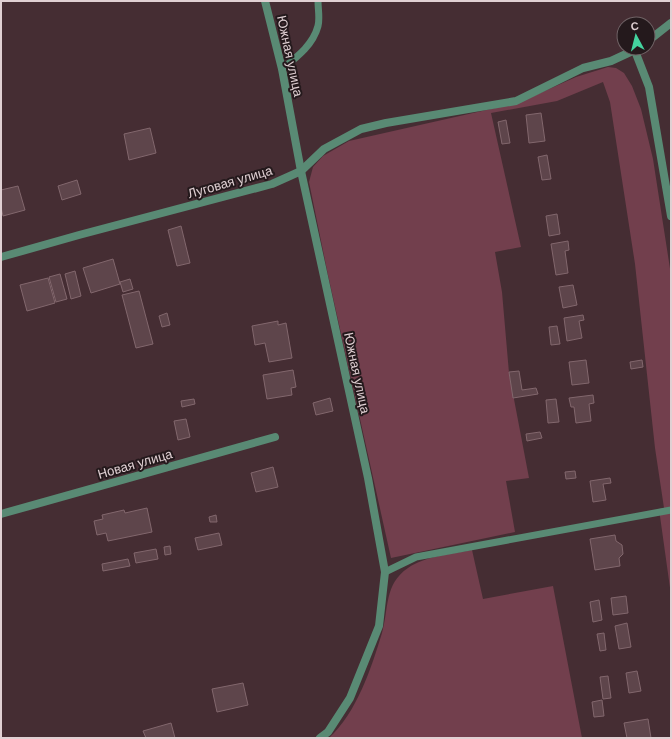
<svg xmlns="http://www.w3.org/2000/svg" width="672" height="739" viewBox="0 0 672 739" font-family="Helvetica,sans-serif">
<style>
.green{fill:#723f4d}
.building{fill:#5e454b;stroke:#82676d}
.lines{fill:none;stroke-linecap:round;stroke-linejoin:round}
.lane{stroke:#598a74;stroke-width:7}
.street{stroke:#598a74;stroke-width:8}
.labels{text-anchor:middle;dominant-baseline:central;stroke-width:4;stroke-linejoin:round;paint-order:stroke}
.street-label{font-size:13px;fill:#e0d0d3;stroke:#24191c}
</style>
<rect width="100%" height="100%" fill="#452d33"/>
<g class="green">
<path d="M608 67 616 68 624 73 632 86 641 109 653 159 671 275V595L659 509 664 508 655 448 635 264 610 102 603 82 557 101 491 113 521 247 495 252 502 292 509 373 529 478 506 481 515 532 391 558 328 275 309 182 313 167 323 156 349 141 504 106 529 98 576 77Z"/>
<path d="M472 550 483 599 553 586 582 738H329C357 712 371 669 382 633 389 609 384 584 408 568 425 556 452 554 472 550Z"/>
</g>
<g class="building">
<path d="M541 113 545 141 529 143 526 115Z"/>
<path d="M506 120 510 143 502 144 498 122Z"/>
<path d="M150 128 156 153 129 160 124 134Z"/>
<path d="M547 155 551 179 542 180 538 157Z"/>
<path d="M77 180 81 194 62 200 58 186Z"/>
<path d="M18 186 25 210 3 216 1 207V190Z"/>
<path d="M557 214 560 234 549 236 546 216Z"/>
<path d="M181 226 190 263 177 266 168 230Z"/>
<path d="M568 241 569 250 565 251 568 273 556 275 551 244Z"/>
<path d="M113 259 120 284 91 293 83 268Z"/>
<path d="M75 271 81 296 71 299 65 274Z"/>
<path d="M60 274 67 299 56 302 49 277Z"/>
<path d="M48 278 55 303 27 311 20 285Z"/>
<path d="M130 279 133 289 123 292 120 282Z"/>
<path d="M573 285 577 305 563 308 559 287Z"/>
<path d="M139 291 153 344 136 348 122 295Z"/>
<path d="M167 313 170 325 162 327 159 316Z"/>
<path d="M583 315 584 320 579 321 582 338 567 341 564 318Z"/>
<path d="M278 321V325L286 323 292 358 269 362 265 343 255 345 252 326Z"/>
<path d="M557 326 560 344 551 345 549 327Z"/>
<path d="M586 360 589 383 572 385 569 362Z"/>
<path d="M642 360 643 367 631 369 630 362Z"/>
<path d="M293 370 296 387 291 388 292 395 267 399 263 375Z"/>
<path d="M519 371 522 390 536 388 538 394 513 398 509 372Z"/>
<path d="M593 395 594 403 589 404 591 421 576 423 574 407H571L569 398Z"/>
<path d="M330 398 333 411 316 415 313 403Z"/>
<path d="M194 399 195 404 182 407 181 401Z"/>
<path d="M556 399 559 422 548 423 546 400Z"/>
<path d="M186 419 190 437 178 440 174 421Z"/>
<path d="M540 432 542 438 527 441 526 434Z"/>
<path d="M273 467 278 487 256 492 251 473Z"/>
<path d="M575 471 576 478 566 479 565 472Z"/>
<path d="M610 478 611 483 603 484 606 500 593 502 590 481Z"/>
<path d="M147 508 152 532 108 541 106 533 97 535 94 521 103 519 102 515 124 510 125 513Z"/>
<path d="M216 515 217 522H210L209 517Z"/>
<path d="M219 533 222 545 198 550 195 538Z"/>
<path d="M615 535 616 541 622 545 623 554 619 558 620 566 595 570 590 539Z"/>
<path d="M170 546 171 554 165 555 164 547Z"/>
<path d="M156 549 158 559 136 563 134 553Z"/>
<path d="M128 559 130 566 103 571 102 564Z"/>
<path d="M626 596 628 613 613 615 611 598Z"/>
<path d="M599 600 602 620 593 622 590 602Z"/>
<path d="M627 623 631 647 619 649 615 626Z"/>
<path d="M604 633 606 650 600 651 597 634Z"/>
<path d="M637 671 641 691 629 693 626 673Z"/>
<path d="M608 676 611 698 603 699 600 677Z"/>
<path d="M243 683 248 705 217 712 212 689Z"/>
<path d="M602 700 604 716 594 717 592 702Z"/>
<path d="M648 719 651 738H627L624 723Z"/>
<path d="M171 723 175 738H146L143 731Z"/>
</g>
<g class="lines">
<g class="lane">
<path d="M282 69C297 57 313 45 318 26 320 19 318 9 318 1"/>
<path d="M385 572 416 557 671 510"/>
</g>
<g class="street">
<path d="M265 1 282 69 301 171 368 478 385 572 379 626 350 698 328 732 320 738"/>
<path d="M648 41 671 23"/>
<path d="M635 51 649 87 671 216"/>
<path d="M1 257 79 235 272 184 301 171 324 149 361 129 386 123 516 101 583 68 611 61 639 48"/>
<path d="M1 514 275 437"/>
</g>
</g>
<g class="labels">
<g class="street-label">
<text transform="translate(290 56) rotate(78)">Южная улица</text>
<text transform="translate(230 182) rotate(-16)">Луговая улица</text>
<text transform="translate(357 373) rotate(78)">Южная улица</text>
<text transform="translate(135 464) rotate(-16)">Новая улица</text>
</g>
</g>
<rect width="672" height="739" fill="none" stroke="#e0d0d3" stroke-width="4"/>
<g transform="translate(636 36) rotate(353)"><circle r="19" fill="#24191c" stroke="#6f6265"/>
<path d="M0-3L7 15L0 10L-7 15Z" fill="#44d49f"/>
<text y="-6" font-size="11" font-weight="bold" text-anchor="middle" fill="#e0d0d3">С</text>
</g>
</svg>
